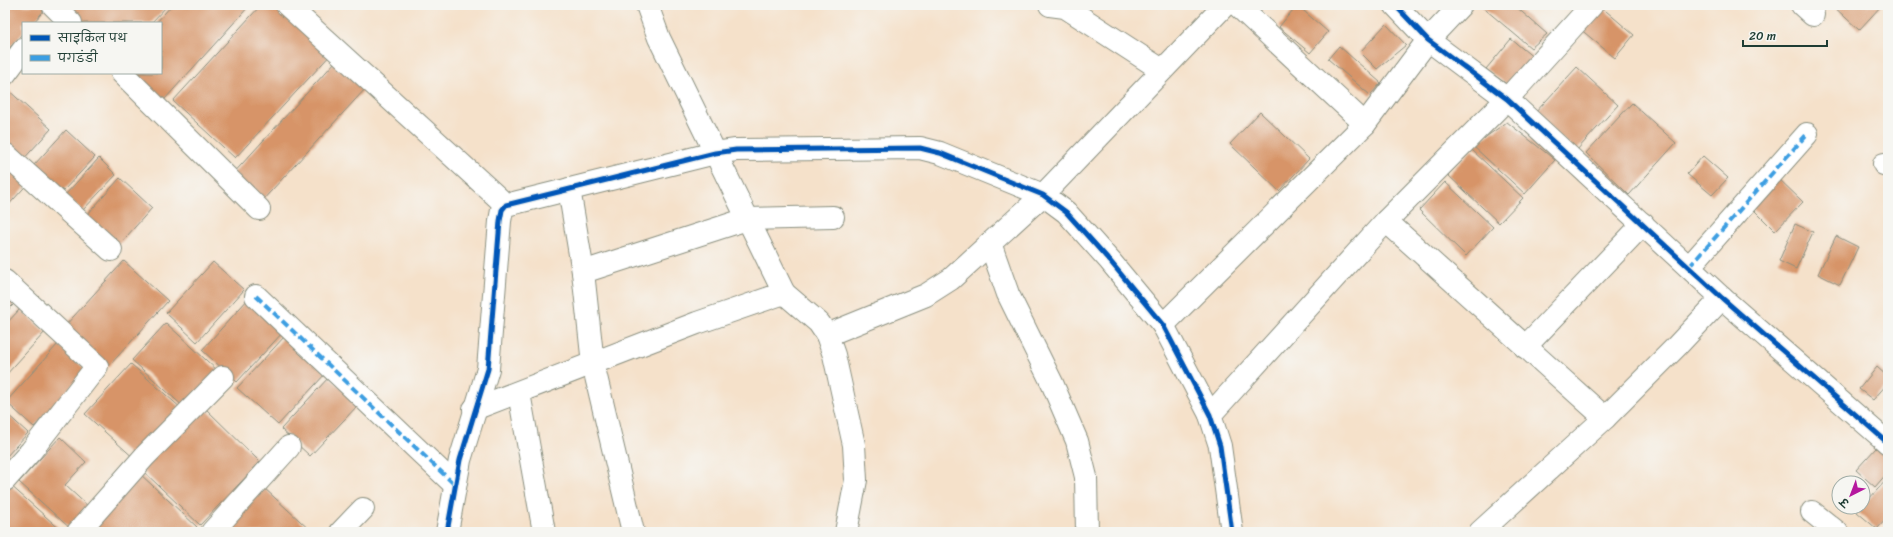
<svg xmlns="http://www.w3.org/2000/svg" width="1893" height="537" viewBox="0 0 1893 537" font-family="Sriracha,'Playpen Sans Deva',sans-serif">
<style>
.building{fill:#d79467}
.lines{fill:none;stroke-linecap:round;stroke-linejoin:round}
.minor-casing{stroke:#8a8f7f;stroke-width:24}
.minor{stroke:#fff;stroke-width:22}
.quiet{stroke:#3c9ee2;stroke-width:4;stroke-dasharray:8 4;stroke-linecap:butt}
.cycleway-casing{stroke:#f6f6f2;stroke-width:8}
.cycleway{stroke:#0057b8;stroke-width:5}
</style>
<rect width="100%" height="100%" fill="#f6f6f2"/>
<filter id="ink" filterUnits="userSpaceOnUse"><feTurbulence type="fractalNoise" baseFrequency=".025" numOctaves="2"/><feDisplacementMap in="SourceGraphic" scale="8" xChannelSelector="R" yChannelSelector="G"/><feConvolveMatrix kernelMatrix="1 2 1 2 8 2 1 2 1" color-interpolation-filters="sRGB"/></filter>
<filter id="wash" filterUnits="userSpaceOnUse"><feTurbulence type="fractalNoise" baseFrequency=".012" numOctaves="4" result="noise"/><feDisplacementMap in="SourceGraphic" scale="16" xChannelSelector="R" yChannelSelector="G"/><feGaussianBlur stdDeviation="0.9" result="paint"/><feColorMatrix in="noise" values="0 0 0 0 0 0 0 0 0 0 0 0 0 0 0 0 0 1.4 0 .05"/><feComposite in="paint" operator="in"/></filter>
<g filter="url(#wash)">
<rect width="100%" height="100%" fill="#f5e1ca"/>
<g id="blocks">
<g class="building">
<path d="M5 5 48 6 33 23H23V33L5 53Z"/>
<path d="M73 5H168L151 23H77L66 13Z"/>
<path d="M172 5H250L164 100 134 73H161V23H156Z"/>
<path d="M261 5H284L334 51 235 158 173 101Z"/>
<path d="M1297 5 1328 32 1310 53 1279 27Z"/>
<path d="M1480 5H1514L1547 34 1531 48Z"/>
<path d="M1599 5 1634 35 1615 58 1579 28Z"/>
<path d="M1832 5H1882L1859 30Z"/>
<path d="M1386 24 1406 45 1377 69 1360 52Z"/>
<path d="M1511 39 1534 58 1508 85 1486 69Z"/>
<path d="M1339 46 1381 83 1370 95 1328 59Z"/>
<path d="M336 61 366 88 260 203 231 176Z"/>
<path d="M1577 67 1618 105 1576 151 1534 114Z"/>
<path d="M5 87 51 129 20 163 5 149Z"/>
<path d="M1632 103 1676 143 1629 195 1586 153Z"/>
<path d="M1260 112 1309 159 1279 191 1230 144Z"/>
<path d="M1507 122 1555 160 1525 194 1473 146Z"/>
<path d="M66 130 95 157 63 191 34 165Z"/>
<path d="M1472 150 1523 198 1499 223 1448 175Z"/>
<path d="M5 156 31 180 5 209Z"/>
<path d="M1703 156 1728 178 1712 195 1687 174Z"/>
<path d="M99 158 116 175 82 211 65 195Z"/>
<path d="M1776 176 1803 202 1775 231 1748 204Z"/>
<path d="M120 178 152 208 118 246 86 216Z"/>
<path d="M1445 182 1493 227 1466 256 1419 210Z"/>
<path d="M1795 224 1813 232 1796 269 1779 261Z"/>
<path d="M1836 236 1858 247 1840 285 1818 274Z"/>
<path d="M124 261 168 301 108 367 64 327Z"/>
<path d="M213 262 244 290 197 342 166 313Z"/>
<path d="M5 295 14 304 5 313Z"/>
<path d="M249 298 284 331 237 382 202 350Z"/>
<path d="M20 309 45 332 5 376V325Z"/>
<path d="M166 323 219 372 186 409 132 360Z"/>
<path d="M285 336 326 373 278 425 237 388Z"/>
<path d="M58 344 86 370 34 427 6 402Z"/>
<path d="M131 364 182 409 136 460 85 414Z"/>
<path d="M1877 367 1888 377V383L1873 400 1859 389Z"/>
<path d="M329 377 359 404 310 456 281 429Z"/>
<path d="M201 404 260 462 200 525 140 468Z"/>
<path d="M5 412 28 433 5 458Z"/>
<path d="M60 437 86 462 65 485 91 509 72 530 19 482Z"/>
<path d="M1876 448 1888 458V472L1875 487 1856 470Z"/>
<path d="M139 473 197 527 192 532H93L89 528Z"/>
<path d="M1888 478V517L1877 529 1857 512Z"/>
<path d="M9 484 63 532H5V488Z"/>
<path d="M263 487 312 532H222Z"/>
</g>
</g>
</g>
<g filter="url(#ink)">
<use href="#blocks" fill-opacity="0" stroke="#8a8f7f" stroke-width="1"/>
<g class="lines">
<defs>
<g id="minor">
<path d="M53 5 71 23"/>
<path d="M287 5 506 205"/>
<path d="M647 5 659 38 784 293 819 323 827 335 834 355 854 445 856 480 846 532"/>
<path d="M1050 5 1065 7 1162 70"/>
<path d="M1237 5 1365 124"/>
<path d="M1395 5 1428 40 1507 99 1722 298 1888 443"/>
<path d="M1802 5 1813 15"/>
<path d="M122 73 259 209"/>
<path d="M5 74 23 50"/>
<path d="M5 154 111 250"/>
<path d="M1884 164 1888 165"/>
<path d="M569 189 583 272 593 364 633 532"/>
<path d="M1386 221 1605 418 1676 347 1722 298"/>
<path d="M990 243 1008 294 1052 383 1077 441 1086 477 1087 532"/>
<path d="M1689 267 1807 134"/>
<path d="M583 272 747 219 833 217"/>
<path d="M5 281 97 366 31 451 5 480"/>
<path d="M256 296 455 485"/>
<path d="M1163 325 1365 124 1428 40 1461 5"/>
<path d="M827 335 926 295 951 279 1043 195 1225 5"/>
<path d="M1525 347 1643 224"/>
<path d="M519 393 544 532"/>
<path d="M474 409 697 323 784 293"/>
<path d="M1210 415 1386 221 1507 99 1592 5"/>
<path d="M1812 512 1837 532"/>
<path d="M78 532 145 456 223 377"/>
<path d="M212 532 289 447"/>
<path d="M341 532 363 509"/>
<path d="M447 532 460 460 488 369 500 221 502 210 506 205 715 153 736 150 920 148 940 153 1043 195 1066 212 1110 261 1163 325 1210 415 1220 446 1232 532"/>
<path d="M1480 532 1605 418"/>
</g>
</defs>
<use href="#minor" class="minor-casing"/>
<use href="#minor" class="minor"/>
<g class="quiet">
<path d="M1689 267 1807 134"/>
<path d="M256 296 455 485"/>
</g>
<defs>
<g id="cycleway">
<path d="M1395 5 1428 40 1507 99 1722 298 1888 443"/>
<path d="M447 532 460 460 488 369 500 221 502 210 506 205 715 153 736 150 920 148 940 153 1043 195 1066 212 1110 261 1163 325 1210 415 1220 446 1232 532"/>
</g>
</defs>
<use href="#cycleway" class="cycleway-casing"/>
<use href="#cycleway" class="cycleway"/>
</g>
</g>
<rect width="1893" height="537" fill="none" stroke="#f6f6f2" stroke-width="20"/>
<rect x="22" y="22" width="140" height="52" fill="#f6f6f2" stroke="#a0aca6"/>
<rect x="30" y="35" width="20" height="6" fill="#0057b8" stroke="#a0aca6"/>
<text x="58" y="42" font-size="12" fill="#1f3d34">साइकिल पथ</text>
<rect x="30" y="55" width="20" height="6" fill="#3c9ee2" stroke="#a0aca6"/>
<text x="58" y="62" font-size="12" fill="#1f3d34">पगडंडी</text>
<g transform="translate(1851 495) rotate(222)"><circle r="19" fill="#f6f6f2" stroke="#a0aca6"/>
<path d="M0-3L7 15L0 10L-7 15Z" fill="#b5179e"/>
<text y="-6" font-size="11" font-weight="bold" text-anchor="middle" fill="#1f3d34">उ</text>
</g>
<path d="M1743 40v6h84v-6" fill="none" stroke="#1f3d34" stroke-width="2"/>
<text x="1749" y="40" font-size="12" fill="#1f3d34" stroke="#f6f6f2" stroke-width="3" paint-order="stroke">20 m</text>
</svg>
